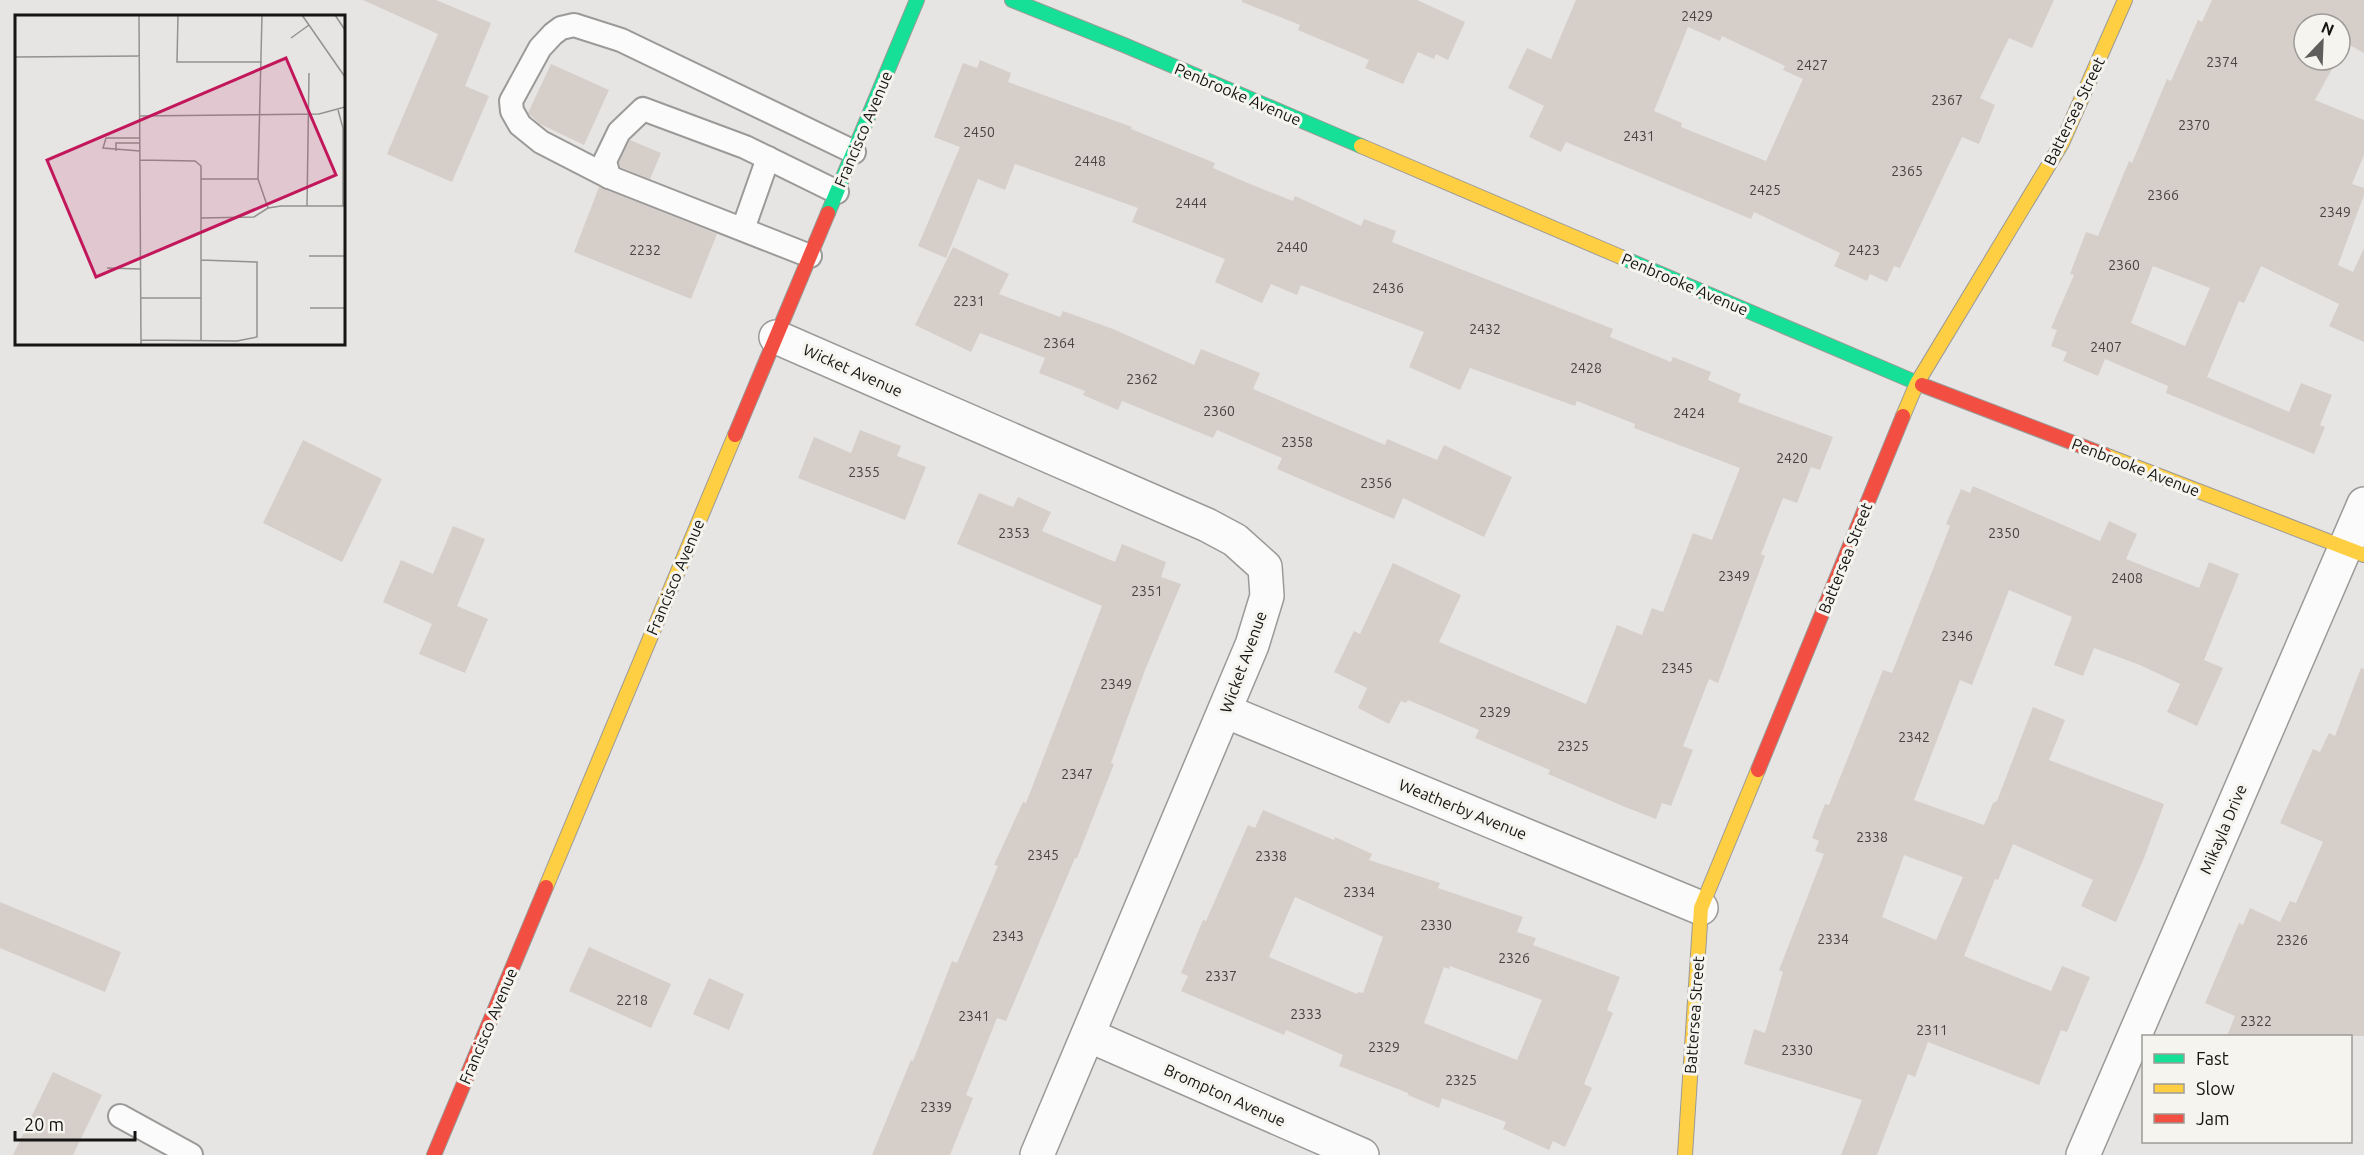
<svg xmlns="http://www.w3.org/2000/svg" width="2364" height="1155" viewBox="0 0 2364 1155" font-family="Ubuntu,sans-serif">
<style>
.building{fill:#d6cec9;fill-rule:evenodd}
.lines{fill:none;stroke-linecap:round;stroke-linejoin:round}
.lane-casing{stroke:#9b9a98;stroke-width:26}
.street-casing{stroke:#9b9a98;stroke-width:36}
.fast-casing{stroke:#9b9a98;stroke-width:16}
.slow-casing{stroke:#9b9a98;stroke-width:16}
.jam-casing{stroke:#9b9a98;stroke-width:16}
.lane{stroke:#fbfbfb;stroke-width:22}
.street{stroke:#fbfbfb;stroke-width:33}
.fast{stroke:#16e098;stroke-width:14}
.slow{stroke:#ffcf43;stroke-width:14}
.jam{stroke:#f24e42;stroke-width:14}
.labels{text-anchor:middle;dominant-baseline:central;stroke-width:6;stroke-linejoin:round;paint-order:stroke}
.number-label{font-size:14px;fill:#474442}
.street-label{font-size:16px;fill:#161513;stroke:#f6f4ef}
.inset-road{fill:none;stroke:#939290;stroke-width:1.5}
.view{fill:#c2185b;fill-opacity:0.15;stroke:#c2185b;stroke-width:3}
.inset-edge{fill:none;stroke:#161513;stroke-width:3}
</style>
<rect width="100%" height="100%" fill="#e7e5e3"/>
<g class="building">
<path d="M363 0H436L491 23 465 86 489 96 452 182 387 154 438 34Z"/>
<path d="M1242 0H1417L1465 22 1448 60 1436 54 1434 59 1418 52 1403 84 1365 68 1369 60 1298 30 1300 25 1242 2Z"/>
<path d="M1576 0H2054L2032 48 2009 38 1980 98 1995 105 1979 144 1962 137 1900 268 1894 266 1887 282 1870 274 1867 281 1834 266 1840 253 1754 212 1751 219 1566 142 1561 152 1529 137 1544 106 1508 88 1527 48 1551 59ZM1688 27 1720 41 1722 36 1785 66 1783 70 1803 79 1766 161 1681 127 1682 123 1654 111Z"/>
<path d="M2212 0H2364V53L2346 43 2340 55V24H2304V60H2337L2315 100 2364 120V155L2352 184 2364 188V195L2338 265 2353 272 2364 248V342L2329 326 2339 304 2261 266 2244 303 2239 301 2207 377 2289 412 2301 383 2332 395 2320 425 2325 427 2314 454 2166 393 2168 386 2105 359 2098 376 2063 361 2067 352 2051 346 2057 330 2051 328 2074 275 2070 274 2086 232 2098 236 2129 161 2132 163 2167 79 2171 81 2198 20 2202 22ZM2153 266 2210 288 2185 346 2131 323Z"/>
<path d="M980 60 1011 73 1008 82 1132 127 1131 129 1215 163 1213 168 1250 184 1293 201 1295 196 1361 226 1364 219 1396 231 1392 242 1613 329 1610 337 1671 362 1673 357 1711 372 1708 380 1741 394 1738 402 1833 437 1820 470 1811 467 1797 503 1783 498 1761 554 1765 556 1718 683 1709 679 1683 746 1693 750 1671 806 1662 803 1656 819 1625 807 1548 774 1550 770 1475 738 1479 730 1408 700 1406 703 1401 701 1389 724 1358 708 1367 688 1334 672 1354 631 1360 634 1393 563 1461 595 1439 642 1586 704 1617 625 1642 635 1652 608 1663 612 1693 533 1712 540 1740 468 1634 428 1635 424 1577 401 1575 406 1470 368 1460 390 1409 367 1424 332 1301 285 1297 295 1271 284 1262 303 1215 282 1225 259 1132 222 1138 208 1015 164 1005 190 978 179 946 258 918 246 960 147 934 137 963 63 977 68Z"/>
<path d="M551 64 609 90 584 145 540 124 528 113Z"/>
<path d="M630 140 661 153 650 179 620 167 619 162Z"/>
<path d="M599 187 717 234 691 299 574 252Z"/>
<path d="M953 247 1009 274 999 294 1060 317 1063 311 1113 329 1194 365 1201 349 1260 373 1253 389 1385 445 1387 439 1437 460 1444 445 1512 477 1484 537 1403 498 1394 519 1277 469 1282 458 1217 430 1213 438 1122 401 1118 410 1083 395 1085 391 1039 373 1045 358 980 333 971 352 915 325Z"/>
<path d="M860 430 901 446 897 456 926 467 905 520 798 478 814 437 851 453Z"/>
<path d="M303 440 382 479 342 562 263 523Z"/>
<path d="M1973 486 2100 541 2109 521 2137 534 2126 559 2199 588 2209 562 2239 574 2204 660 2223 668 2197 726 2167 712 2180 684 2140 665 2094 648 2083 676 2054 665 2072 617 2009 590 1972 685 1960 680 1914 800 1984 825 1993 803 1997 801 2033 707 2065 720 2049 760 2164 804 2144 858 2116 922 2081 906 2093 880 2013 844 1998 880 1995 879 1964 956 2051 991 2062 966 2090 977 2067 1032 2061 1030 2039 1085 1928 1042 1915 1077 1908 1074 1877 1155H1841L1862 1100 1744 1064 1754 1029 1765 1033 1783 972 1779 970 1824 854 1815 851 1819 841 1812 838 1825 804 1829 805 1883 670 1892 673 1950 526 1946 524 1961 489 1970 493ZM1904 855 1963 877 1936 940 1882 917Z"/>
<path d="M979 493 1013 507 1018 497 1051 512 1042 531 1115 562 1122 544 1166 562 1161 577 1181 584 1145 670 1111 763 1114 764 1077 858H1075L1006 1021 997 1018 966 1095 973 1098 950 1155H872L911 1060 913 1061 952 961 957 963 998 866 994 865 1023 802 1026 803 1102 606 957 544Z"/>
<path d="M453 526 485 539 457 606 488 619 465 673 419 654 432 624 383 602 401 560 433 574Z"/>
<path d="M2361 668 2364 669V1036H2227L2235 1016 2205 1003 2239 923 2243 925 2250 908 2280 922 2290 901 2296 903 2323 842 2280 823 2313 749 2320 752 2329 733 2335 736Z"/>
<path d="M1263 810 1334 840 1335 837 1372 854 1369 860 1440 883 1438 888 1523 917 1517 932 1536 938 1533 945 1620 977 1607 1010 1613 1013 1584 1084 1592 1088 1565 1147 1553 1141 1549 1150 1503 1129 1506 1122 1442 1098 1439 1108 1408 1095V1093L1339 1066 1343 1055 1286 1030 1284 1035 1181 991 1188 976 1181 973 1203 920 1206 921 1248 825 1255 828ZM1295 897 1383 937 1363 993 1358 992 1357 994 1269 957ZM1450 966 1542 1000 1517 1060 1424 1023 1444 967 1449 969Z"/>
<path d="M0 902 121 952 105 992 0 948Z"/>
<path d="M589 947 671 984 651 1028 569 991Z"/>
<path d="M709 978 744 994 729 1030 693 1014Z"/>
<path d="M53 1072 102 1095 73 1155H13Z"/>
</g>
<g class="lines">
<defs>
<g id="lane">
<path d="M609 177 605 161 619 132 643 109 745 147 837 192"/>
<path d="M743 229 768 158"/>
<path d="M810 256 609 177 541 142 520 125 512 111 511 101 540 48 553 34 561 28 574 25 621 40 854 152"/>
<path d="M120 1116 191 1155"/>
</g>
<g id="street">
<path d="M776 337 1207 525 1235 540 1265 567 1267 596 1252 645 1037 1155"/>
<path d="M1225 711 1701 908"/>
<path d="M1088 1035 1362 1155"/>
<path d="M2083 1155 2364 504"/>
</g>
<g id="fast">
<path d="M1012 0 1124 45 1361 146"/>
<path d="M828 213 917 0"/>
<path d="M1621 257 1922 385"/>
</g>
<g id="slow">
<path d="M1361 146 1621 257"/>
<path d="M1903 416 1917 383 2062 143 2125 0"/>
<path d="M2105 455 2364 555"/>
<path d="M546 887 735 435"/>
<path d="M1685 1155 1701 908 1758 770"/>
</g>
<g id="jam">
<path d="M1922 385 2105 455"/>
<path d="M735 435 828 213"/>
<path d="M1758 770 1903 416"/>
<path d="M434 1155 546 887"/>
</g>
</defs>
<use href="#lane" class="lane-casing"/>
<use href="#street" class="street-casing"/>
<use href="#fast" class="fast-casing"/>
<use href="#slow" class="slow-casing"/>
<use href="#jam" class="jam-casing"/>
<use href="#lane" class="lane"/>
<use href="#street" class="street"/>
<use href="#fast" class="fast"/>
<use href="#slow" class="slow"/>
<use href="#jam" class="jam"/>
</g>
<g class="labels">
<g class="number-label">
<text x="1697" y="16">2429</text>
<text x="2222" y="62">2374</text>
<text x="1812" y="65">2427</text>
<text x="1947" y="100">2367</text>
<text x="2194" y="125">2370</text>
<text x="979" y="132">2450</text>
<text x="1639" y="136">2431</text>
<text x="1090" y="161">2448</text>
<text x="1907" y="171">2365</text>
<text x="1765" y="190">2425</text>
<text x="2163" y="195">2366</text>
<text x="1191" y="203">2444</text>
<text x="2335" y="212">2349</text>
<text x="1292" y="247">2440</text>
<text x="645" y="250">2232</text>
<text x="1864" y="250">2423</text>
<text x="2124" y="265">2360</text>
<text x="1388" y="288">2436</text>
<text x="969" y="301">2231</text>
<text x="1485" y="329">2432</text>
<text x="1059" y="343">2364</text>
<text x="2106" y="347">2407</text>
<text x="1586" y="368">2428</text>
<text x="1142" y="379">2362</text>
<text x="1219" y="411">2360</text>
<text x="1689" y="413">2424</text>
<text x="1297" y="442">2358</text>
<text x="1792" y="458">2420</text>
<text x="864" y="472">2355</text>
<text x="1376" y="483">2356</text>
<text x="1014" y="533">2353</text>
<text x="2004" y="533">2350</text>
<text x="1734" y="576">2349</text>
<text x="2127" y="578">2408</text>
<text x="1147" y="591">2351</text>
<text x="1957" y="636">2346</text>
<text x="1677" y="668">2345</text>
<text x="1116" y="684">2349</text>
<text x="1495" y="712">2329</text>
<text x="1914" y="737">2342</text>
<text x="1573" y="746">2325</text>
<text x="1077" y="774">2347</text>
<text x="1872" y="837">2338</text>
<text x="1043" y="855">2345</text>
<text x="1271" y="856">2338</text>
<text x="1359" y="892">2334</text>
<text x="1436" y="925">2330</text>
<text x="1008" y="936">2343</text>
<text x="1833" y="939">2334</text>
<text x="2292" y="940">2326</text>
<text x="1514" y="958">2326</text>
<text x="1221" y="976">2337</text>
<text x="632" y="1000">2218</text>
<text x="1306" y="1014">2333</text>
<text x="974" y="1016">2341</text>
<text x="2256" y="1021">2322</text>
<text x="1932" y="1030">2311</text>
<text x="1384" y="1047">2329</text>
<text x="1797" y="1050">2330</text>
<text x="1461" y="1080">2325</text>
<text x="936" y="1107">2339</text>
</g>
<g class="street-label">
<text transform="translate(1238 94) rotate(23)">Penbrooke Avenue</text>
<text transform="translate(2074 111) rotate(-64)">Battersea Street</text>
<text transform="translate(863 129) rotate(-67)">Francisco Avenue</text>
<text transform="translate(1685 284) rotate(23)">Penbrooke Avenue</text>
<text transform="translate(853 370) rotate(24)">Wicket Avenue</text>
<text transform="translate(2136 467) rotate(21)">Penbrooke Avenue</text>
<text transform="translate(1845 558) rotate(-68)">Battersea Street</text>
<text transform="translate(675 577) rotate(-67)">Francisco Avenue</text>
<text transform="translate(1243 662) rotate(-70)">Wicket Avenue</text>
<text transform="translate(1463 809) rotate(22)">Weatherby Avenue</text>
<text transform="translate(2223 829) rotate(-67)">Mikayla Drive</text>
<text transform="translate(1694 1015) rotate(-86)">Battersea Street</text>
<text transform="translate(488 1026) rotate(-67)">Francisco Avenue</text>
<text transform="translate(1225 1095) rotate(24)">Brompton Avenue</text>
</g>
</g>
<g transform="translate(15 15)">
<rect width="330" height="330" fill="#e7e5e3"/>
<path class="inset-road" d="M124 0 126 330M163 0 162 47H247M247 0 243 164 253 193M287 0 330 62M320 0 330 15M276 23 294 10M0 42 125 41M323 95 328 113V191M124 101 304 99 330 92M125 123H91L88 133 125 136M101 136V128H125M125 145 180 146 186 151V325M186 164H243M292 191 294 58M186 203 239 202 253 193 266 191H330M294 241H330M92 253 125 254M126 283H186M295 293H330M126 325 222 326 242 322V247L186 245"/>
<path class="view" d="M271 43 321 160 81 262 32 145Z"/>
<rect width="330" height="330" class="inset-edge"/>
</g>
<rect x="2142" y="1035" width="210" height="108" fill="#f6f4ef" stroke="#9c9b97" stroke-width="1.5"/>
<rect x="2154" y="1054" width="30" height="9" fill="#16e098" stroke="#9c9b97" stroke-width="1.5"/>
<text x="2196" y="1065" font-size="18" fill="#161513">Fast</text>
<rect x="2154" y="1084" width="30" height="9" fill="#ffcf43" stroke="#9c9b97" stroke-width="1.5"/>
<text x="2196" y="1095" font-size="18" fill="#161513">Slow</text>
<rect x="2154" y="1114" width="30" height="9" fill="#f24e42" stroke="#9c9b97" stroke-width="1.5"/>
<text x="2196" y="1125" font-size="18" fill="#161513">Jam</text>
<g transform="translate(2322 42) rotate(23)"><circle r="28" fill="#f6f4ef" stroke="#9c9b97" stroke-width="1.5"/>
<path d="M0-4.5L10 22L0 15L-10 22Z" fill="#5f5e5c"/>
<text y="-9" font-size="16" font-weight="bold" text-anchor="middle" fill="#161513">N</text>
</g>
<path d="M15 1131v9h120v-9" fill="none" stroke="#161513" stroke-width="3"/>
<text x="24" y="1131" font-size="18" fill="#161513" stroke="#f6f4ef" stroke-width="4.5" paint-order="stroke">20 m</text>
</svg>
